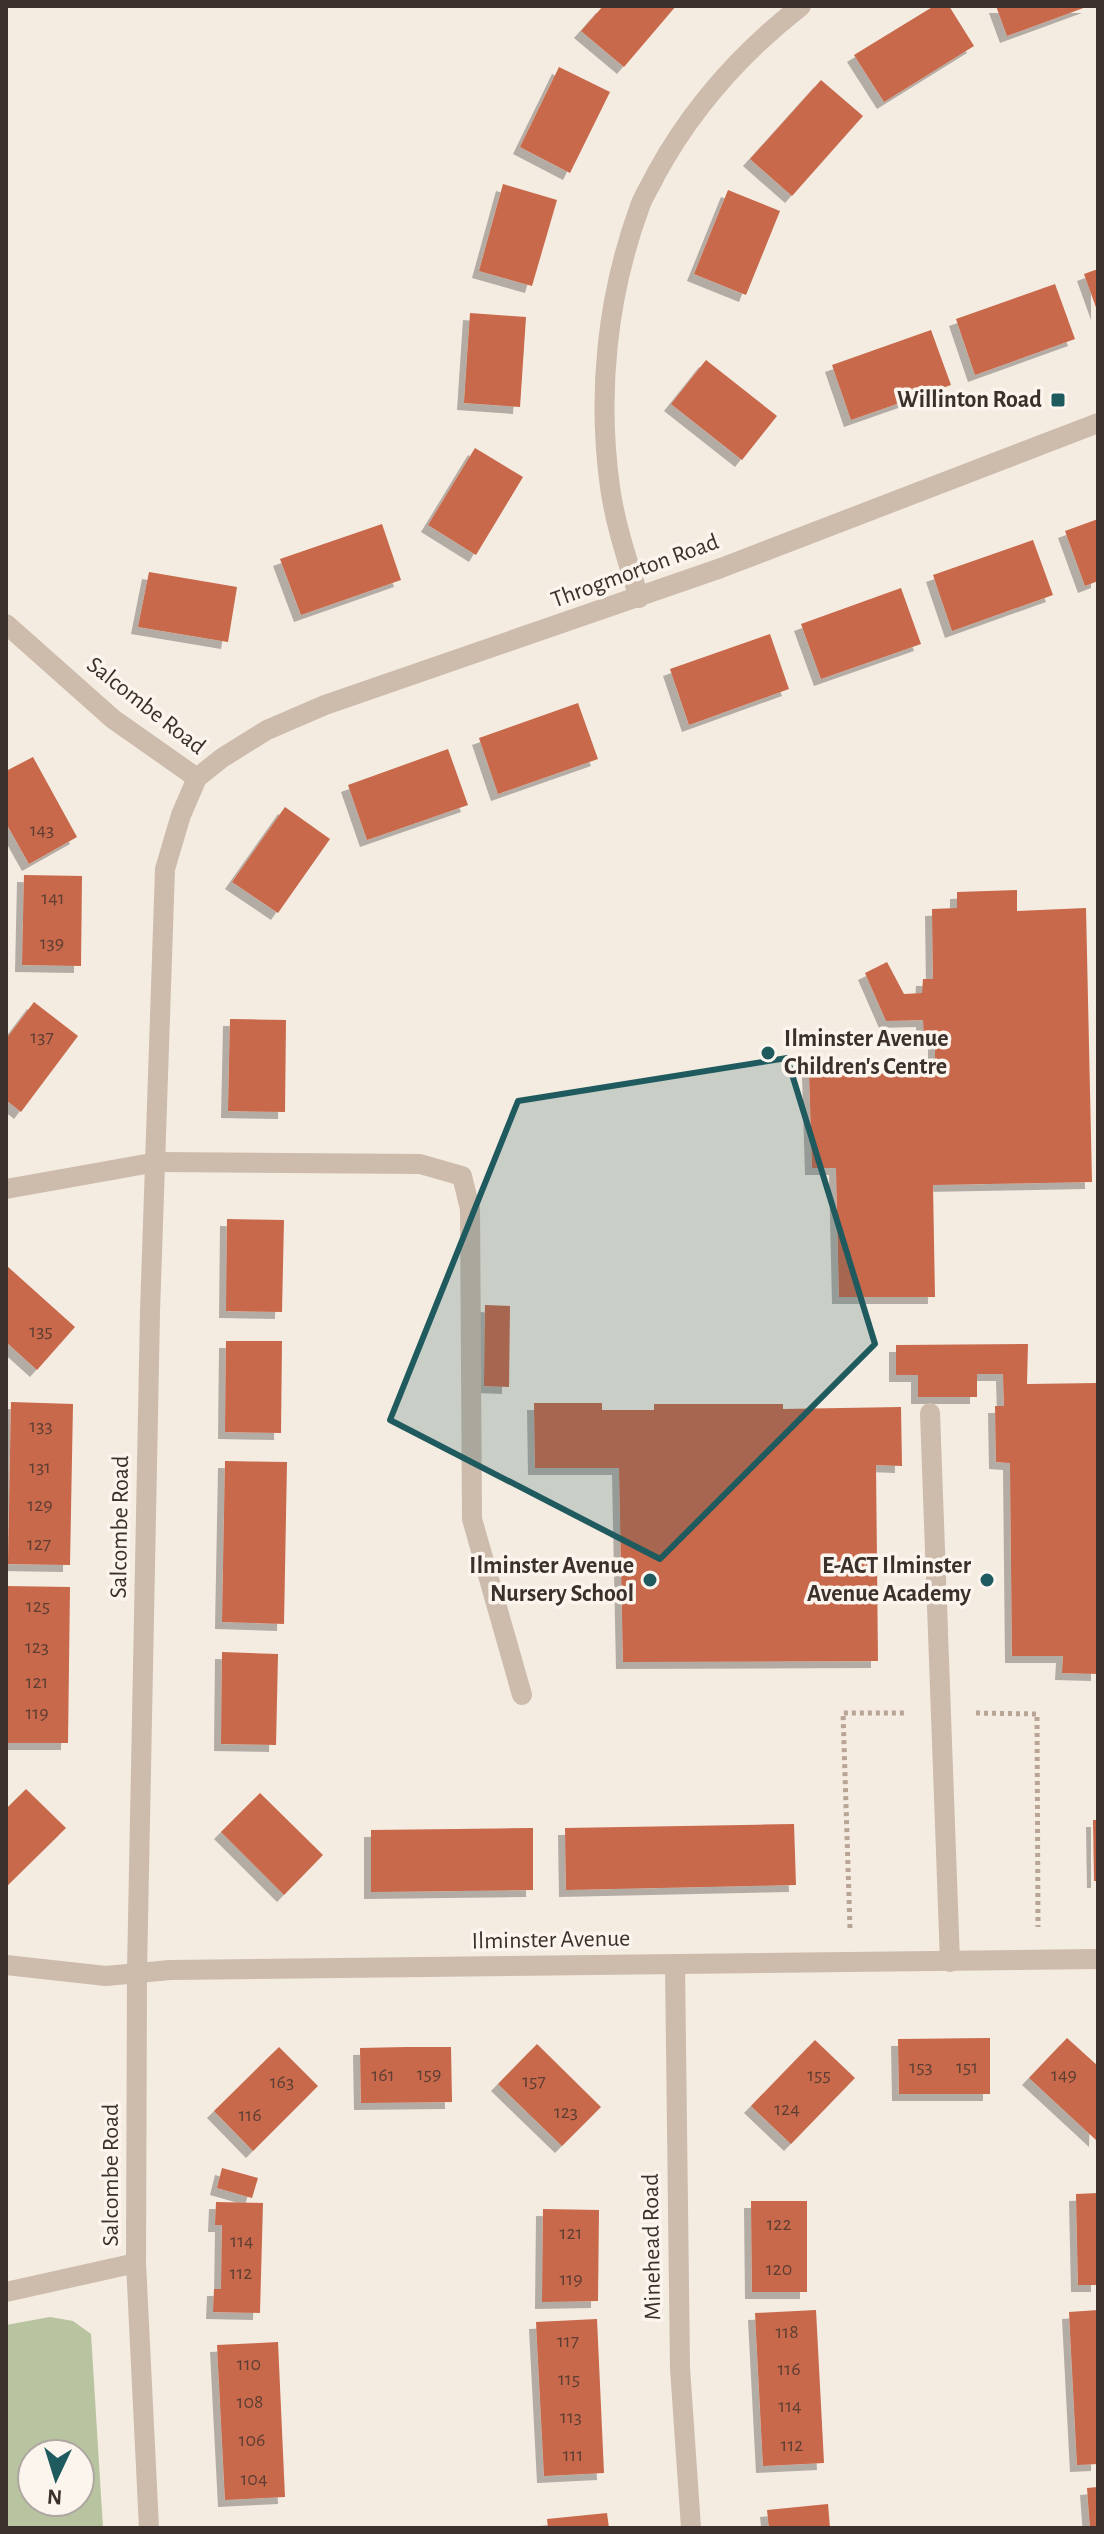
<svg xmlns="http://www.w3.org/2000/svg" width="1104" height="2534" viewBox="0 0 1104 2534" font-family="'Alegreya Sans',sans-serif">
<style>
.green{fill:#b8c4a0;fill-rule:evenodd}
.building{fill:#c8694b;filter:url(#shadow)}
.lines{fill:none;stroke-linecap:round;stroke-linejoin:round}
.path{stroke:#b9a596;stroke-width:5;stroke-dasharray:4 4;stroke-linecap:butt}
.lane{stroke:#cdbbac;stroke-width:20}
.street{stroke:#cdbbac;stroke-width:20}
.marked{fill:#1f5a5e;fill-opacity:0.2;stroke:#1f5a5e;stroke-width:6;stroke-linejoin:round}
.poi-dot{fill:#1f5a5e;stroke:#fbf5ee;stroke-width:3}
.labels{text-anchor:middle;dominant-baseline:central;stroke-width:7;stroke-linejoin:round;paint-order:stroke}
.number-label{font-size:20px;fill:#5e3e33}
.poi-label{font-size:24px;font-weight:bold;fill:#3b302b;stroke:#fbf5ee;text-anchor:end}
.street-label{font-size:24px;fill:#3b302b;stroke:#fbf5ee}
</style>
<defs>
<filter id="shadow"><feDropShadow dx="-7" dy="7" stdDeviation="0" flood-color="#0004"/></filter>
</defs>
<rect width="100%" height="100%" fill="#f4ebe1"/>
<path class="green" d="M50 2317 73 2321 91 2334 103 2528H6V2325ZM32 2454H80V2502H32Z"/>
<g class="building">
<path d="M603 6H676L624 67 581 31Z"/>
<path d="M934 6H949L974 46 884 102 854 55Z"/>
<path d="M996 6H1089L1007 36Z"/>
<path d="M559 67 610 92 570 173 520 147Z"/>
<path d="M821 80 863 116 792 196 750 159Z"/>
<path d="M503 184 557 200 532 286 479 271Z"/>
<path d="M728 190 780 211 746 295 694 274Z"/>
<path d="M1098 269V313L1084 274Z"/>
<path d="M1055 284 1075 339 975 375 956 319Z"/>
<path d="M470 313 526 317 520 407 464 403Z"/>
<path d="M931 330 951 385 851 420 832 365Z"/>
<path d="M706 360 777 416 742 460 671 404Z"/>
<path d="M475 448 523 477 476 555 428 525Z"/>
<path d="M1098 519V581L1085 586 1065 531Z"/>
<path d="M382 524 401 580 301 615 280 559Z"/>
<path d="M1033 540 1053 595 952 631 933 575Z"/>
<path d="M149 572 237 587 228 642 138 627Z"/>
<path d="M901 588 921 644 821 679 801 624Z"/>
<path d="M770 634 789 689 689 725 670 669Z"/>
<path d="M578 703 598 759 498 794 479 738Z"/>
<path d="M448 749 468 805 367 840 348 785Z"/>
<path d="M33 757 77 837 29 864 6 823V771Z"/>
<path d="M285 807 330 839 278 913 232 882Z"/>
<path d="M24 875 82 876 81 966 22 965Z"/>
<path d="M1017 890V911L1086 908 1092 1182 933 1185 935 1297H839L836 1168H812L809 1070 935 1068V1035L924 1036 923 1020 886 1021 865 973 887 962 904 994 922 993 923 979H933L932 909 957 908V892Z"/>
<path d="M34 1002 78 1036 21 1112 6 1100V1039Z"/>
<path d="M230 1019 286 1020 285 1112 228 1111Z"/>
<path d="M227 1219 284 1220 282 1312 226 1311Z"/>
<path d="M7 1266 75 1327 37 1370 6 1342Z"/>
<path d="M485 1305 510 1306 509 1387 484 1386Z"/>
<path d="M226 1341H282L281 1433 225 1432Z"/>
<path d="M1028 1344 1027 1384 1098 1383V1674L1062 1673 1063 1656H1012L1010 1463 996 1462 995 1406H1004L1003 1374H977V1397H918V1375H896V1345Z"/>
<path d="M11 1402 73 1404 70 1565 8 1564Z"/>
<path d="M534 1403H602V1410H654V1404H783V1409L901 1407 902 1466 876 1465 878 1661 623 1662 619 1468H535Z"/>
<path d="M225 1461 287 1462 284 1624 222 1622Z"/>
<path d="M6 1586 70 1587 68 1743H6Z"/>
<path d="M222 1652 278 1654 276 1745 221 1744Z"/>
<path d="M26 1789 66 1828 6 1887V1809Z"/>
<path d="M260 1793 323 1855 284 1895 221 1832Z"/>
<path d="M1093 1820H1098V1881H1094Z"/>
<path d="M794 1824 796 1885 566 1890 565 1828Z"/>
<path d="M533 1828V1890L371 1892V1830Z"/>
<path d="M990 2038V2094H899L898 2039Z"/>
<path d="M1067 2038 1098 2066 1096 2140 1029 2078Z"/>
<path d="M815 2040 855 2078 791 2144 751 2106Z"/>
<path d="M537 2044 601 2107 562 2146 498 2084Z"/>
<path d="M279 2047 318 2086 253 2151 214 2111Z"/>
<path d="M406 2047H451L452 2102 361 2103 360 2048Z"/>
<path d="M222 2168 258 2178 252 2198 217 2188Z"/>
<path d="M1098 2193V2285H1078L1076 2194Z"/>
<path d="M751 2201H807V2292H752Z"/>
<path d="M216 2202 263 2203 260 2313 213 2312 214 2289H221L222 2225H215Z"/>
<path d="M543 2209 599 2210 598 2301 542 2302Z"/>
<path d="M816 2310 824 2463 763 2466 755 2313Z"/>
<path d="M1098 2310V2464L1077 2465 1069 2312Z"/>
<path d="M597 2319 604 2473 544 2476 536 2322Z"/>
<path d="M278 2342 285 2497 225 2500 217 2345Z"/>
<path d="M1098 2487V2528H1090L1087 2488Z"/>
<path d="M828 2504 830 2528H769L767 2510Z"/>
<path d="M607 2513 609 2528H548L547 2519Z"/>
</g>
<g class="lines">
<g class="path">
<path d="M976 1713 1037 1714 1038 1927"/>
<path d="M850 1928 843 1713H906"/>
</g>
<g class="lane">
<path d="M157 1162 420 1164 462 1176 470 1209 472 1519 522 1695"/>
<path d="M930 1413 950 1962"/>
</g>
<g class="street">
<path d="M639 598C628 562 615 524 610 487 597 393 607 296 640 206 644 195 651 185 656 174 692 108 742 52 801 6"/>
<path d="M6 624 113 719 197 778"/>
<path d="M6 1189 157 1162"/>
<path d="M6 1965 106 1976 170 1970 1098 1959"/>
<path d="M675 1965 680 2368 691 2528"/>
<path d="M6 2292 136 2263"/>
<path d="M149 2528 136 2263 137 1972 150 1312 165 869 181 815 197 778 222 758 267 730 325 705 721 568 1098 423"/>
</g>
</g>
<path class="marked" d="M787 1058 875 1344 660 1559 390 1420 518 1101Z"/>
<g class="poi-dot">
<rect x="1050" y="392" width="16" height="16" rx="4"/>
<circle cx="768" cy="1053" r="8"/>
<circle cx="650" cy="1580" r="8"/>
<circle cx="987" cy="1580" r="8"/>
</g>
<g class="labels">
<g class="number-label">
<text x="42" y="830">143</text>
<text x="53" y="898">141</text>
<text x="52" y="943">139</text>
<text x="42" y="1037">137</text>
<text x="41" y="1331">135</text>
<text x="41" y="1426">133</text>
<text x="40" y="1467">131</text>
<text x="40" y="1505">129</text>
<text x="39" y="1544">127</text>
<text x="38" y="1606">125</text>
<text x="37" y="1647">123</text>
<text x="37" y="1682">121</text>
<text x="37" y="1713">119</text>
<text x="921" y="2067">153</text>
<text x="967" y="2067">151</text>
<text x="429" y="2074">159</text>
<text x="383" y="2075">161</text>
<text x="819" y="2075">155</text>
<text x="1064" y="2075">149</text>
<text x="534" y="2081">157</text>
<text x="282" y="2082">163</text>
<text x="787" y="2109">124</text>
<text x="566" y="2112">123</text>
<text x="250" y="2115">116</text>
<text x="779" y="2224">122</text>
<text x="571" y="2233">121</text>
<text x="242" y="2241">114</text>
<text x="779" y="2269">120</text>
<text x="241" y="2273">112</text>
<text x="571" y="2279">119</text>
<text x="787" y="2332">118</text>
<text x="568" y="2341">117</text>
<text x="249" y="2364">110</text>
<text x="789" y="2369">116</text>
<text x="569" y="2379">115</text>
<text x="250" y="2402">108</text>
<text x="790" y="2406">114</text>
<text x="571" y="2417">113</text>
<text x="252" y="2440">106</text>
<text x="792" y="2445">112</text>
<text x="573" y="2455">111</text>
<text x="254" y="2479">104</text>
</g>
<g class="poi-label">
<text x="1042" y="400">Willinton Road</text>
<text x="784" y="1039" text-anchor="start">Ilminster Avenue<tspan x="784" dy="28">Children's Centre</tspan></text>
<text x="634" y="1566">Ilminster Avenue<tspan x="634" dy="28">Nursery School</tspan></text>
<text x="971" y="1566">E-ACT Ilminster<tspan x="971" dy="28">Avenue Academy</tspan></text>
</g>
<g class="street-label">
<text transform="translate(635 571) rotate(-20)">Throgmorton Road</text>
<text transform="translate(146 706) rotate(38)">Salcombe Road</text>
<text transform="translate(120 1527) rotate(-89)">Salcombe Road</text>
<text transform="translate(551 1940) rotate(-1)">Ilminster Avenue</text>
<text transform="translate(111 2175) rotate(-90)">Salcombe Road</text>
<text transform="translate(652 2247) rotate(-91)">Minehead Road</text>
</g>
</g>
<rect width="1104" height="2534" fill="none" stroke="#3b302b" stroke-width="16"/>
<g transform="translate(56 2478) rotate(184)"><circle r="38" fill="#fbf5ee" stroke="#aea6a0" stroke-width="2"/>
<path d="M0-6L14 30L0 20L-14 30Z" fill="#1f5a5e"/>
<text y="-12" font-size="22" font-weight="bold" text-anchor="middle" fill="#3b302b">N</text>
</g>
</svg>
